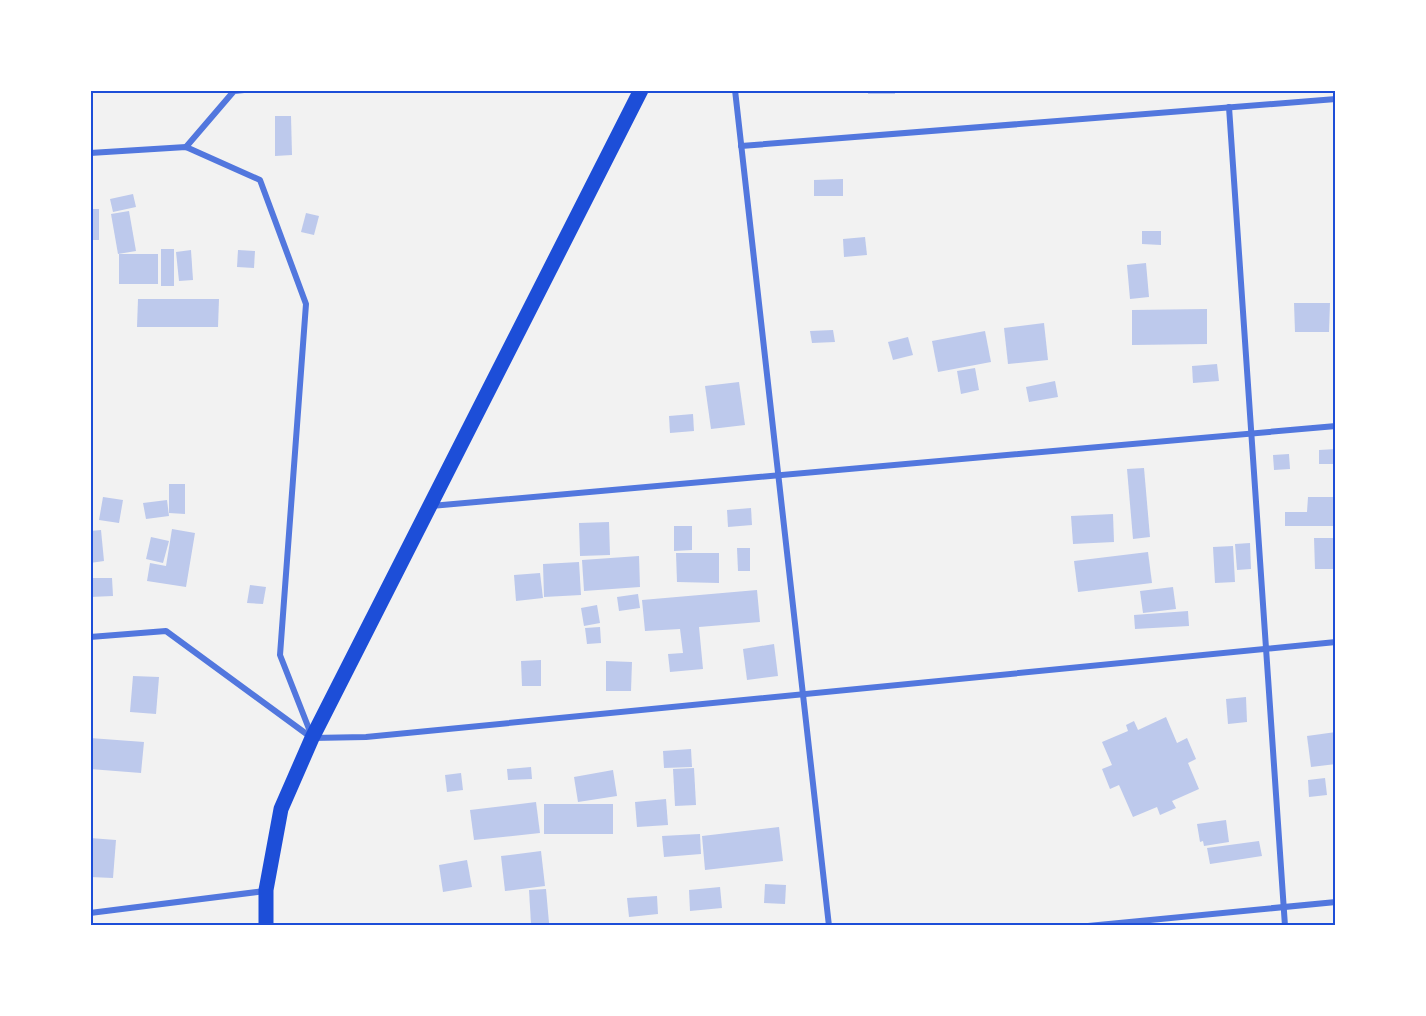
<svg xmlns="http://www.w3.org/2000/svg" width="1426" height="1016" viewBox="0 0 1426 1016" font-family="'Golos Text',sans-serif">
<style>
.building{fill:#bdc9ec}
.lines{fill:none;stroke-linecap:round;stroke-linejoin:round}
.minor{stroke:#5277de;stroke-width:6}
.primary{stroke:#1d4ed8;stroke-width:15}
.neatline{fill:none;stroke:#1d4ed8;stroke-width:2}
</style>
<rect width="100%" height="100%" fill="#f2f2f2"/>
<g class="building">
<rect x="868" y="90" width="27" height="4"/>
<path d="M275 116H291L292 155 275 156Z"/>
<path d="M843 179V196H814V180Z"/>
<path d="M133 194 136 207 113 212 110 199Z"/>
<rect x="90" y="209" width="9" height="31"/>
<path d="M129 211 136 251 118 254 111 214Z"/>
<path d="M306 213 319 216 314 235 301 232Z"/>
<path d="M1142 231H1161V245L1142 244Z"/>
<path d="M865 237 867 255 844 257 843 239Z"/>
<rect x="161" y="249" width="13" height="37"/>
<path d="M191 250 193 280 179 281 176 252Z"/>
<path d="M238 250 255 251 254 268 237 267Z"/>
<rect x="119" y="254" width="39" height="30"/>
<path d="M1146 263 1149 297 1130 299 1127 265Z"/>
<path d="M138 299H219L218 327H137Z"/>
<path d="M1294 303H1330L1329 332H1295Z"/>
<path d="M1207 309V344L1132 345V310Z"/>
<path d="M1044 323 1048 360 1008 364 1004 328Z"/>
<path d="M833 330 835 342 812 343 810 331Z"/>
<path d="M985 331 991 362 938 372 932 341Z"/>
<path d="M908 337 913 355 893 360 888 342Z"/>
<path d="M1217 364 1219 381 1193 383 1192 366Z"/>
<path d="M975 368 979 390 961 394 957 371Z"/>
<path d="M1055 381 1058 397 1029 402 1026 387Z"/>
<path d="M739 382 745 425 711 429 705 386Z"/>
<path d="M693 414 694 431 670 433 669 416Z"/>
<path d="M1336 449V464H1319V450Z"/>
<path d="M1289 454 1290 469 1274 470 1273 455Z"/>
<path d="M1144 468 1150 537 1133 539 1127 469Z"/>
<path d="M169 484H185V514L169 513Z"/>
<path d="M103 497 123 500 119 523 99 520Z"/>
<path d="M1308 497H1336V526H1285V512H1307Z"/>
<path d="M167 500 169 516 146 519 143 503Z"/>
<path d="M751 508 752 525 728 527 727 510Z"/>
<path d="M1113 514 1114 542 1073 544 1071 516Z"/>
<path d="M609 522 610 555 580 556 579 523Z"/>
<path d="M674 526H692V550L674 551Z"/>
<path d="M172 529 195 533 186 587 147 581 150 563 166 566Z"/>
<path d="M101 530 104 561 90 563V531Z"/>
<path d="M151 537 169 541 163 563 146 559Z"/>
<path d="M1314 538H1336V569H1315Z"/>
<path d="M1250 543 1251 569 1237 570 1235 544Z"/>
<path d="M1233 546 1235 582 1215 583 1213 547Z"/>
<path d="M737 548H750V571H738Z"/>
<path d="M1148 552 1152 583 1078 592 1074 561Z"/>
<path d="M676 553H719V583L677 582Z"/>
<path d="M639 556 640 587 584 591 582 560Z"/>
<path d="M579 562 581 595 544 597 543 564Z"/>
<path d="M540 573 543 598 516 601 514 575Z"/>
<path d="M90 578H112L113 596 90 597Z"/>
<path d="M250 585 266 587 263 604 247 603Z"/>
<path d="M1173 587 1176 609 1143 613 1140 591Z"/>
<path d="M757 590 760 622 699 627 703 669 670 672 668 654 683 653 680 629 645 631 642 600Z"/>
<path d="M638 594 640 608 619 611 617 597Z"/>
<path d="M597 605 600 623 584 626 581 608Z"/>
<path d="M1188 611 1189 626 1135 629 1134 615Z"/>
<path d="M600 627 601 643 587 644 585 628Z"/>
<path d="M774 644 778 676 747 680 743 649Z"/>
<path d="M541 660V686H522L521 661Z"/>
<path d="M606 661 632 662 631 691H606Z"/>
<path d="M133 676 159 677 156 714 130 712Z"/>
<path d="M1246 697 1247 722 1228 724 1226 699Z"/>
<path d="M1166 717 1177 743 1187 738 1196 759 1188 763 1199 789 1172 801 1176 808 1160 815 1157 807 1133 817 1119 785 1110 789 1102 769 1112 765 1102 742 1128 731 1126 725 1134 721 1138 730Z"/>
<path d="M1336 732V764L1311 767 1307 736Z"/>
<path d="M90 738 144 742 141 773 90 769Z"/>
<path d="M691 749 692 767 664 768 663 751Z"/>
<path d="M531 767 532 779 508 780 507 769Z"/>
<path d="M694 768 696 805 675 806 673 769Z"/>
<path d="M613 770 617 796 578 802 574 777Z"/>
<path d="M461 773 463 790 447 792 445 775Z"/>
<path d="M1325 778 1327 795 1309 797 1308 780Z"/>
<path d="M666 799 668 825 637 827 635 802Z"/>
<path d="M536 802 540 833 474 840 470 810Z"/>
<rect x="544" y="804" width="69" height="30"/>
<path d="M1226 820 1229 842 1204 846 1203 841 1200 842 1197 824Z"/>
<path d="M779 827 783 861 705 870 702 836Z"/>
<path d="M700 834 701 854 664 857 662 836Z"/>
<path d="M90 838 116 840 113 878 90 877Z"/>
<path d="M1259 841 1262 856 1210 864 1207 848Z"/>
<path d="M541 851 545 886 505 891 501 856Z"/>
<path d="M467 860 472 887 443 892 439 865Z"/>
<path d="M765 884 786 885 785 904 764 903Z"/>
<path d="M720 887 722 908 690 911 689 890Z"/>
<path d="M546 889 549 923 531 924 529 890Z"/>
<path d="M657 896 658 914 629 917 627 898Z"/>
</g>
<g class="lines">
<g class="minor">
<path d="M735 90 829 926"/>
<path d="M1229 107 1285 926"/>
<path d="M741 146 1336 99"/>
<path d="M186 147 234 91 244 90"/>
<path d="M90 153 186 147 260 180 306 304 280 655 311 734"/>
<path d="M431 506 1336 426"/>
<path d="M90 637 166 631 312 738 366 737 1336 642"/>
<path d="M90 913 265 891"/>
<path d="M1088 926 1336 902"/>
</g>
<path class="primary" d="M266 926V890L281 809 312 738 641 90"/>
</g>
<rect width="1426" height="1016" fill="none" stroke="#ffffff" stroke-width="183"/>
<rect x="92" y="92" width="1242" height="832" class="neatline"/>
</svg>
